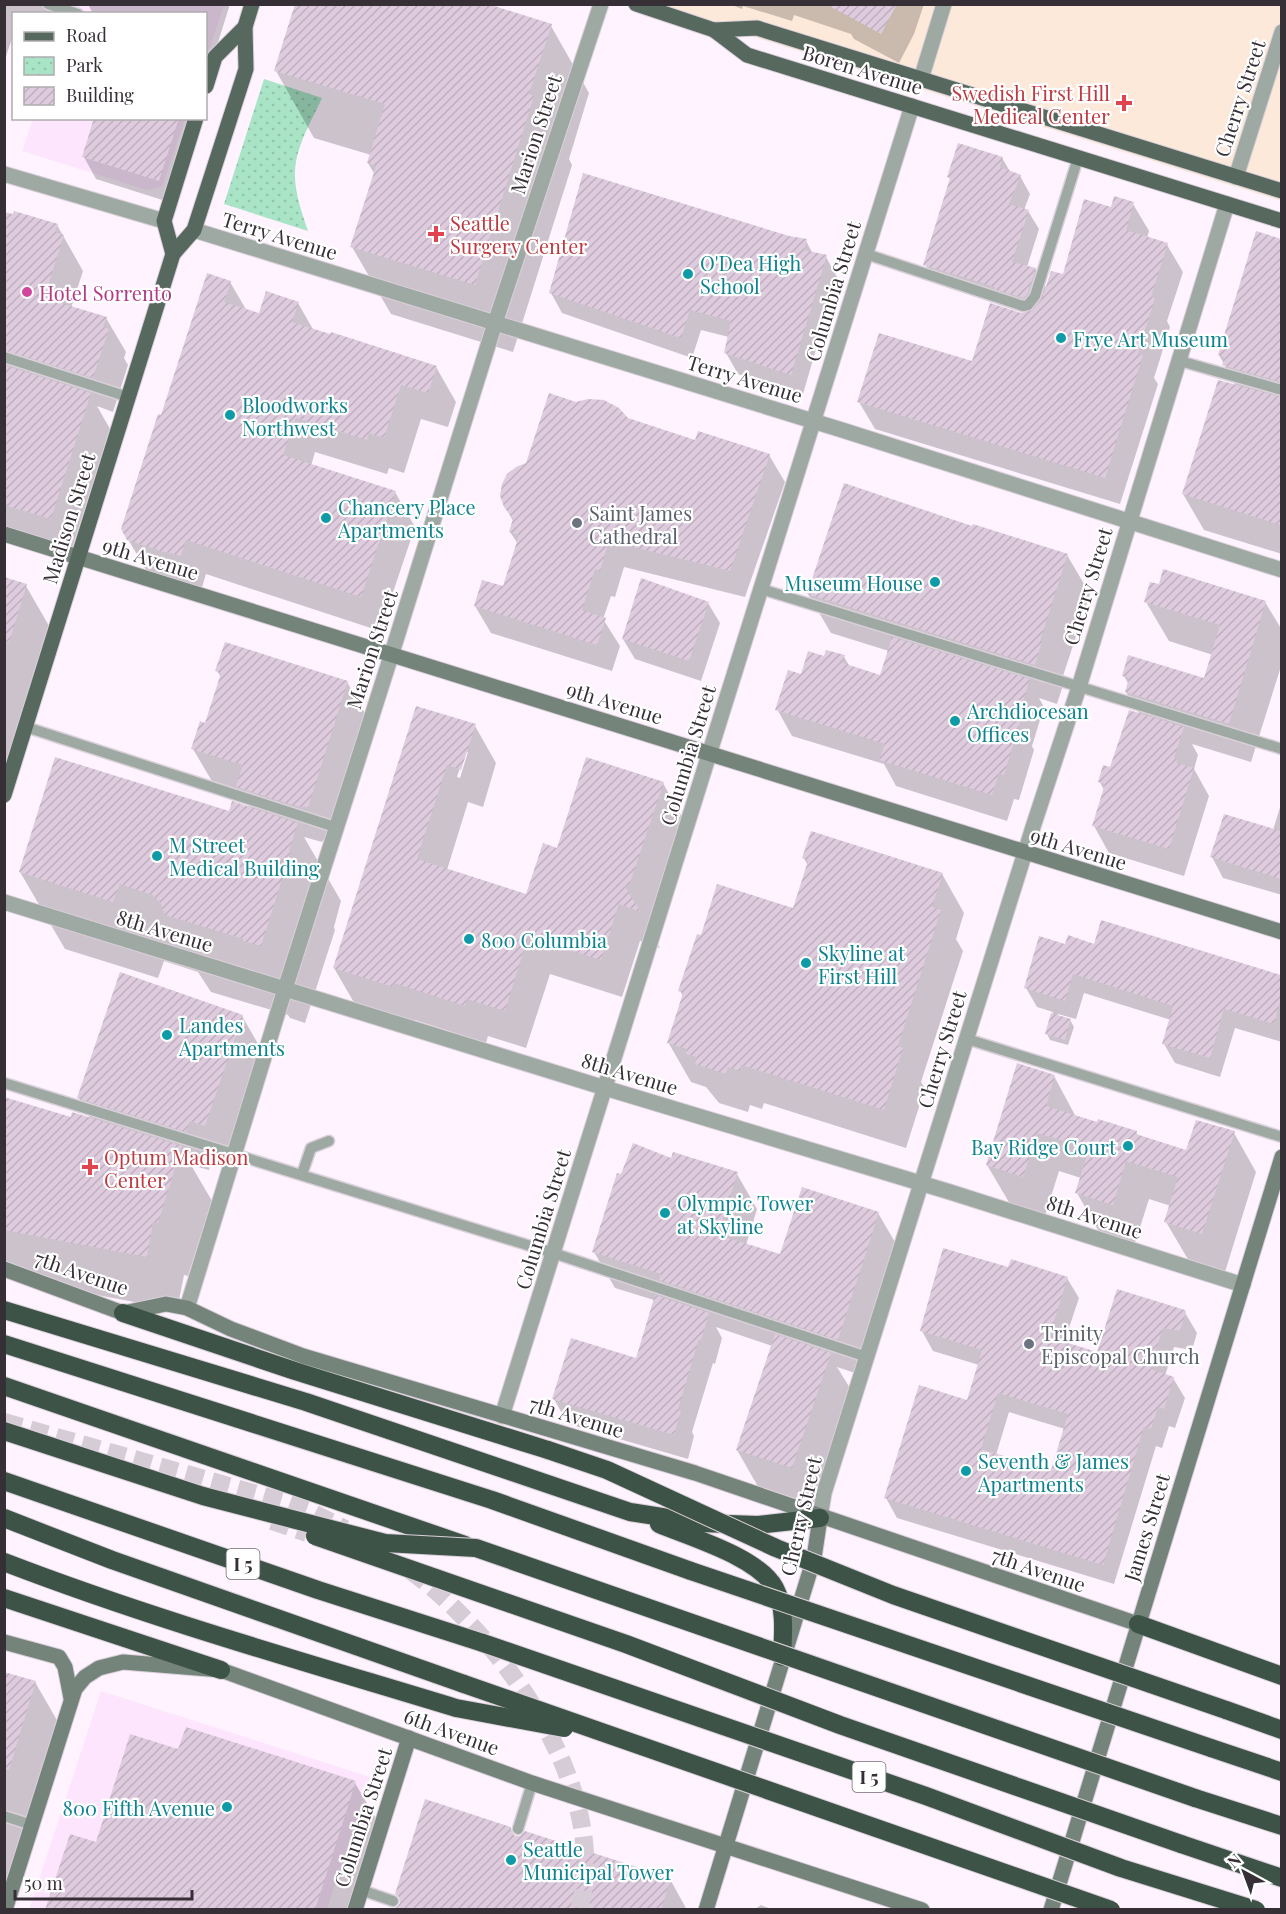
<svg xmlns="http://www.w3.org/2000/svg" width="1286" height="1914" viewBox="0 0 1286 1914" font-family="'Playfair Display',serif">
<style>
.built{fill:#fee5fe}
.medical{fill:#fce9d9}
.park{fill:url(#park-dots)}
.shadow{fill:#0003;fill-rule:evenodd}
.building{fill:url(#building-hatch);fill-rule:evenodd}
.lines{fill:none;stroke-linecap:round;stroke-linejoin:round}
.highway-tunnel{stroke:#d6ccd6;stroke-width:18;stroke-dasharray:18 9;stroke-linecap:butt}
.lane-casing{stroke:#dad0da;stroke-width:13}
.street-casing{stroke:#dad0da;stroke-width:17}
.secondary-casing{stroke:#dad0da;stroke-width:17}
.primary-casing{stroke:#dad0da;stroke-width:17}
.highway-casing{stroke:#dad0da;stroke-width:20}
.lane{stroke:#9fa9a3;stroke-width:10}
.street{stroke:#9fa9a3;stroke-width:15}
.secondary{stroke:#75847b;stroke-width:15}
.primary{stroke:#57695f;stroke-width:15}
.highway{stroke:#3e5347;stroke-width:18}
.highway-bridge-casing{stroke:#dad0da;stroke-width:20;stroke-linecap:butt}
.highway-bridge{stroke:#3e5347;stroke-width:18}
.health-dot{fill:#e0444e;stroke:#fff;stroke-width:2}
.culture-dot{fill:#0f9aa8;stroke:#fff;stroke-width:2}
.hotel-dot{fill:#d1479c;stroke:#fff;stroke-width:2}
.worship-dot{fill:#6b7280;stroke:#fff;stroke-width:2}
.labels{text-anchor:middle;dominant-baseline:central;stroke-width:4.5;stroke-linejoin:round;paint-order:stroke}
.shield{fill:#fff;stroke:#726d72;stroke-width:1.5}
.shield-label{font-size:18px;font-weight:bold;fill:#362f36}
.street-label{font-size:20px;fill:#362f36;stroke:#fff}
.health-label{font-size:20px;fill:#be3a42;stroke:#fff;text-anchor:start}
.culture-label{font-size:20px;fill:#0d838f;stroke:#fff;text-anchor:start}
.hotel-label{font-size:20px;fill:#b23c85;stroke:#fff;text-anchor:start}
.worship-label{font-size:20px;fill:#5b616d;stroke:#fff;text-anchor:start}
</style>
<defs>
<pattern id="park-dots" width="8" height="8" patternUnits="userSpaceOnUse" patternTransform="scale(1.5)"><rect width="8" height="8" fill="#a8e4c5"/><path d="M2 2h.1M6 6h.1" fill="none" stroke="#91c4aa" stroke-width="1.8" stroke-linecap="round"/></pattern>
<pattern id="building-hatch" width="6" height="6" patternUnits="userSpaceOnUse" patternTransform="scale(1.5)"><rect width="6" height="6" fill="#decbde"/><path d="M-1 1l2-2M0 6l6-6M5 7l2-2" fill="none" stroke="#bfafbf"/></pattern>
</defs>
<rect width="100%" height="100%" fill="#fef3fe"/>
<g class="built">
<path d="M71 5H224L206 59V14H68Z"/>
<path d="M33 119H185L162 187 147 190 22 151Z"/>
<path d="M101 1691 370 1777 327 1909 29 1910Z"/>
</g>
<path class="medical" d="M651 5H1281V201Z"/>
<path class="park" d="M264 79 322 98C311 122 296 146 295 172 294 191 302 213 308 231L224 204Z"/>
<g class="shadow">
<path d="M4 4H69L66 14H14V33L4 62Z"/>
<path d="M88 4H230L207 78 209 82 206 93V14H93Z"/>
<path d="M729 4H924L914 34 899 63 854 39 851 34 794 15 792 21 743 6 742 9Z"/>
<path d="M551 26 589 93 569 159 572 165 513 352 391 314 352 247 375 175 368 163 371 155 314 138 276 71Z"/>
<path d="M95 118H198L172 203 96 179 84 157Z"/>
<path d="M1002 158 1011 173 1020 176 1030 194 1024 210 1028 211 1039 229 1027 267 1035 269 1047 289 1064 276 1112 209 1133 204 1149 231 1147 238 1167 245 1183 272 1167 321 1170 327 1154 378 1158 384 1120 504 875 429 859 402 973 363 1021 315 1027 313 1006 307 1005 304 936 283 925 264 951 181 949 177Z"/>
<path d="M4 213 57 225 83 271 71 308 106 318 126 352 124 358 128 365 113 412 97 406 110 429 71 552 4 533Z"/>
<path d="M1257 232 1282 240V554L1204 530 1183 494 1236 386 1219 355Z"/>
<path d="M806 241 813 254 826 257 837 277 803 394 738 374 726 353 729 337 701 330 692 358 562 313 551 293Z"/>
<path d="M230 282 247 311 260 315 298 303 314 331 436 367 456 402 448 427 421 419 404 473 389 468 387 474 315 452 311 466 395 492 415 527 380 631 206 574 201 591 149 575 122 529 162 417Z"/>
<path d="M627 420 696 442 769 455 785 482 745 597 624 567 615 597 611 596 603 619 620 646 612 671 491 633 475 606 504 588 518 544 510 532 513 521 505 506Z"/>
<path d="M973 528 1067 555 1090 594 1062 679 1064 682 1057 704 1039 698 1044 707 1032 746 1034 750 1019 800 1014 799 1007 821 896 786 884 764 792 736 777 709 802 676 825 658 844 657 850 667 881 677 889 651 831 633 808 594Z"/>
<path d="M4 579 26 586 52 631 4 780Z"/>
<path d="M1146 602H1265L1282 630V663L1251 762 1192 744 1198 755 1194 769 1209 796 1184 876 1109 853 1094 826 1104 790 1100 782 1111 769 1140 715 1126 692 1129 685 1124 676 1205 680 1213 655 1169 641Z"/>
<path d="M708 603 720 623 701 681 635 659 623 639Z"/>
<path d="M217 671 347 682 367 717 328 841 323 840 322 842 304 837 341 901 334 927 335 930 305 1023 290 1018 288 1015 211 992 198 972 164 961 158 978 65 949 20 872 230 812 250 809 241 792 213 783 193 749 206 724 221 677Z"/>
<path d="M417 708 475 726 496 763 483 807 468 802 447 870 527 896 558 850 663 783 684 821 652 921 647 925 660 948 640 941 622 997 550 974 526 1048 488 1036 486 1043 415 1020 414 1024 356 1006 334 968ZM465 752H468L460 778 457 777Z"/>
<path d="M1282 801V895L1223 878 1212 857 1273 830Z"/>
<path d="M804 858 942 874 964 913 956 939 963 951 921 1082 925 1088 906 1148 764 1103 762 1109 750 1105 748 1112 719 1103 706 1087 691 1082 668 1042 683 996 680 991 702 936 794 910 808 866Z"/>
<path d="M1102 922 1282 977V1042L1235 1028 1220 1077 1175 1063 1164 1044 1171 1020 1084 993 1076 1019 1058 1014 1057 1017 1070 1020 1074 1027 1068 1045 1050 1040 1047 1034 1053 1012 1037 1007 1026 988 1066 945 1095 946Z"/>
<path d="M242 1016 265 1056 228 1165 212 1159 209 1170 191 1165 212 1201 188 1276 184 1275 177 1310 28 1282 4 1272V1098L72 1119 91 1120 79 1098Z"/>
<path d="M1054 1076 1076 1117 1136 1132 1138 1136 1187 1151 1234 1133 1256 1172 1225 1272 1189 1261 1166 1222 1171 1206 1149 1199 1135 1243 1099 1232 1077 1193 1081 1178 1059 1171 1045 1216 1010 1204 987 1165Z"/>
<path d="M672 1160 737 1174 757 1209 746 1245 781 1256 878 1213 899 1249 858 1374 837 1367 853 1393 814 1507 760 1490 737 1450 772 1346 716 1327 722 1338 715 1364 713 1363 692 1432 694 1436 688 1459 568 1424 554 1399 637 1359 654 1300 615 1288 594 1252Z"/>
<path d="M1009 1269 1067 1278 1079 1298 1064 1343 1098 1353 1184 1311 1197 1333 1192 1350 1174 1347 1165 1376 1173 1378 1185 1398 1175 1428 1169 1426 1162 1448 1156 1446 1114 1584 897 1518 886 1498 968 1402 979 1365 933 1351 922 1331ZM1009 1412 1065 1429 1052 1472 996 1455Z"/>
<path d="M4 1673 35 1682 58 1722 4 1893Z"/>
<path d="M179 1751 355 1783 378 1822 350 1910H47Z"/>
<path d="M510 1828 515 1837 670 1879 687 1910H392L398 1908 402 1902 397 1894Z"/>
<path d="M761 1905 774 1910H754Z"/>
</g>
<g class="building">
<path d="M295 4H488L552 24 529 94 534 96 475 285 350 247 376 166 367 163 385 104 274 71Z"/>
<path d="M826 4H897L881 34Z"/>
<path d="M94 118H179L159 181 82 157Z"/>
<path d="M958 143 1003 157 1000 167 1021 175 1009 204 1029 210 1012 262 1036 268 1028 292 1024 298 994 289 995 287 923 265 950 178 947 177Z"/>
<path d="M583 173 789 236 807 239 804 250 827 255 791 375 724 353 731 321 690 310 681 338 549 293Z"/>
<path d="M1114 196 1134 202 1126 230 1168 243 1151 297 1155 298 1138 354 1143 355 1105 478 857 402 879 333 972 361 990 303 1021 313 1033 310 1042 299 1051 271 1063 274 1084 199 1111 207Z"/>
<path d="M14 211 58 224 55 232 64 235 44 298 107 317 103 327 109 329 93 378 4 350V212L13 214Z"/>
<path d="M1256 231 1281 239V382L1222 365 1225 358 1218 355Z"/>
<path d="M207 273 231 281 224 302 259 313 266 291 299 302 292 322 330 334 331 332 437 366 428 393 401 385 384 438 369 433 367 440 296 418 283 455 396 491 361 597 186 540 181 556 167 552V553L127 540 121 529 158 414 161 415Z"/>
<path d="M4 365 91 393 51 519 4 505Z"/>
<path d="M1218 380 1281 397V525L1182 494Z"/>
<path d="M549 393 576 402 588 399 604 400 619 408 628 418 695 440 698 431 770 454 730 571 609 541 600 571 595 569 582 610 606 618 597 645 474 606 482 580 503 586 519 535 509 532 513 519 504 507 500 496 502 484 507 474 516 467 526 463Z"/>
<path d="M844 483 972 526 973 524 1068 554 1040 641H1042L1035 665 807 594Z"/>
<path d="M1163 569 1266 601 1229 724 1125 692 1129 678 1122 676 1128 655 1204 678 1220 625 1144 602 1150 582 1159 584Z"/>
<path d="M4 577 27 584 9 643 4 642Z"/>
<path d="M641 578 709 602 689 661 622 639Z"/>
<path d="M892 637 1030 679 1017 721 1020 722 1004 775 999 773 992 795 879 760 885 744 775 710 788 670 801 674 808 651 824 656 826 650 845 655 843 663 880 675Z"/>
<path d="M225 642 348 681 308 808 303 806 302 808 236 787 243 765 191 749 200 721 205 723 221 673 215 671Z"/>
<path d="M416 706 476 724 461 770 447 765 417 859 526 894 543 843 557 848 586 757 664 782 630 883 625 887 641 912 619 904 601 960 528 937 505 1011 467 999 465 1006 394 983 393 987 333 968Z"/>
<path d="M1129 710 1184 727 1174 758 1178 759 1176 763 1194 768 1169 849 1092 826 1105 784 1098 782 1103 765 1110 767Z"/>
<path d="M55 757 229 811 232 801 298 823 289 851H291L261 946 243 941 244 939 165 915 160 902 152 895 120 884 113 902 19 872Z"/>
<path d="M1224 814 1281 831V879L1210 857Z"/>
<path d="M811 831 943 873 932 907 941 910 898 1046 903 1048 884 1110 741 1065 740 1071 728 1067 726 1074 695 1064 697 1057 686 1054 687 1049 667 1043 683 993 678 991 697 934 701 935 717 884 793 908 808 861 802 858Z"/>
<path d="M1101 920 1281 975V999L1274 1024 1224 1009 1210 1058 1162 1044 1173 1006 1073 974 1065 1001 1024 988 1039 936 1065 944 1068 935 1094 944Z"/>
<path d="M120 972 243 1015 205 1126 190 1121 186 1132 77 1098Z"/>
<path d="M1051 1013 1071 1019 1065 1040 1045 1034Z"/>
<path d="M1017 1063 1055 1075 1046 1106 1097 1122 1098 1119 1137 1131 1136 1134 1186 1150 1196 1120 1235 1131 1202 1234 1164 1222 1178 1177 1126 1161 1113 1205 1075 1193 1089 1149 1071 1143 1037 1133 1023 1177 986 1165Z"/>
<path d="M4 1097 71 1117 72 1112 182 1146 158 1223 153 1222 147 1257 4 1230Z"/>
<path d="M633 1143 671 1158 673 1152 738 1172 718 1235 780 1254 802 1187 879 1212 838 1340 659 1280 661 1274 592 1252 617 1173 621 1174Z"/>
<path d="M943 1248 1008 1267 1011 1259 1068 1277 1049 1337 1097 1352 1117 1289 1185 1310 1186 1312 1180 1331 1163 1328 1150 1369 1174 1377 1164 1409 1158 1407 1151 1429 1144 1427 1103 1565 884 1498 919 1385 967 1400 982 1350 920 1331ZM998 1393 1068 1414 1051 1470 981 1449Z"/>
<path d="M655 1295 709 1313 701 1340 699 1339 678 1409 681 1410 674 1435 552 1399 571 1338 636 1358Z"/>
<path d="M775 1334 831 1353 792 1468 736 1450Z"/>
<path d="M4 1672 36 1681 9 1770 4 1769Z"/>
<path d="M186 1727 356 1781 315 1910H45L70 1834 96 1842 130 1734 178 1749Z"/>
<path d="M425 1799 511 1827V1831L515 1836H520L525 1831 671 1878 661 1910H390L397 1907 400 1903 399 1897 395 1894Z"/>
</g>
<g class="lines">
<g class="highway-tunnel">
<path d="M4 1422 285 1502 307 1510 345 1529"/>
<path d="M272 1521 307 1533"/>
<path d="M411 1571C502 1638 613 1791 579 1910"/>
</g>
<defs>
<g id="lane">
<path d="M48 4 78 14"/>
<path d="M866 254 1023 306 1028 305 1035 296 1078 158"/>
<path d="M4 357 128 397"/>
<path d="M1180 361 1282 390"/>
<path d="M761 589 1282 749"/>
<path d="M26 727 335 827"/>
<path d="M967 1039 1282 1137"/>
<path d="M4 1083 553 1253 867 1357"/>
<path d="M302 1174 311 1148 329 1141"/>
<path d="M4 1816 32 1825"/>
<path d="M518 1829 532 1783"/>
<path d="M361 1890 393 1901"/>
</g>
<g id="street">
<path d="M921 79 944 4"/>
<path d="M4 174 164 221"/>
<path d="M1236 177 1282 32"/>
<path d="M194 230 842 430 1282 570"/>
<path d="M4 902 605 1088 950 1192 1243 1285"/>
<path d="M187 1308 285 989 391 656 495 323 601 4"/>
<path d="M502 1416 912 106"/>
<path d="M820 1518 824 1493 1033 827 1079 687 1227 204"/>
</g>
<g id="secondary">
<path d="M4 534 1282 932"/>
<path d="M4 1269 123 1313 166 1304 187 1308 231 1329 303 1356 695 1473 1138 1624"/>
<path d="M4 1642 59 1657 65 1667 71 1698"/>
<path d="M5 1910 75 1689 85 1677 99 1668 123 1662 221 1670 532 1783 922 1910"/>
<path d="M355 1910 409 1738"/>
<path d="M706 1910 814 1558 820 1518"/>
<path d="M1051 1910 1282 1157"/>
</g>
<g id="primary">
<path d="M636 4 714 30 757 28 1282 191"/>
<path d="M714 30 747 55 1282 221"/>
<path d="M206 86 215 57 245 27"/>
<path d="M173 254 164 221 196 118"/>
<path d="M4 795 173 254 194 230 246 69 245 27 252 4"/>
</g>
<g id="highway">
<path d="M4 1310 306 1402 630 1512 700 1523 758 1525 820 1518"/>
<path d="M123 1313 295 1371 548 1450"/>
<path d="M4 1344 492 1500 691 1571"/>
<path d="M4 1386 465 1545"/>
<path d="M4 1481 318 1590 483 1643"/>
<path d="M4 1518 112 1560 464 1684"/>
<path d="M659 1524C692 1538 758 1557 775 1588 786 1609 783 1634 782 1657"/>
<path d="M4 1562C152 1619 305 1662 456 1708"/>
<path d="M4 1598 221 1670"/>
<path d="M1138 1624 1282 1676"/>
<path d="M1226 1710 1282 1730"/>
<path d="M1211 1748 1282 1772"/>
<path d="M1195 1798 1282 1826"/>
<path d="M1181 1844 1282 1878"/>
</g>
</defs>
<use href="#lane" class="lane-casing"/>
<use href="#street" class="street-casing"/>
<use href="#secondary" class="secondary-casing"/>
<use href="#primary" class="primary-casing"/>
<use href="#highway" class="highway-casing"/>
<use href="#lane" class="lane"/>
<use href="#street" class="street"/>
<use href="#secondary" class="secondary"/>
<use href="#primary" class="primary"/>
<use href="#highway" class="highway"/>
<defs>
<g id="highway-bridge">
<path d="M4 1431 203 1496 385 1543 476 1548 1195 1798"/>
<path d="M548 1450 607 1470 776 1548 893 1595 1226 1710"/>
<path d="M315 1536 626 1644 840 1725 1181 1844"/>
<path d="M691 1571 1211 1748"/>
<path d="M483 1643 926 1796 1121 1868 1256 1910"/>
<path d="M464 1684 1111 1910"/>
<path d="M456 1708 564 1728"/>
</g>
</defs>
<use href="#highway-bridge" class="highway-bridge-casing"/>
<use href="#highway-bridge" class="highway-bridge"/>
</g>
<g class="health-dot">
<path d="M1121 94h6v6h6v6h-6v6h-6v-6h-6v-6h6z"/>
<path d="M433 225h6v6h6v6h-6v6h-6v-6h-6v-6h6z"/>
<path d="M87 1158h6v6h6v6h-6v6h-6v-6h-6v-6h6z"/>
</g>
<g class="culture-dot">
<circle cx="688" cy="274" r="6"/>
<circle cx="1061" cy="338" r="6"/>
<circle cx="230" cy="415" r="6"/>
<circle cx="326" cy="518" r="6"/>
<circle cx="935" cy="582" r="6"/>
<circle cx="955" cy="721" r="6"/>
<circle cx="157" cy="856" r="6"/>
<circle cx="469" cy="939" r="6"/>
<circle cx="806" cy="963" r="6"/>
<circle cx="167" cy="1035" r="6"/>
<circle cx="1128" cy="1146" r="6"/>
<circle cx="665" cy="1213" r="6"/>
<circle cx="966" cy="1471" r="6"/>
<circle cx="227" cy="1807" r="6"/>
<circle cx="511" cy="1860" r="6"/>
</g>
<circle class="hotel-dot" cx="27" cy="292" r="6"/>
<g class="worship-dot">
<circle cx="577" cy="523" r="6"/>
<circle cx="1029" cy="1344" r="6"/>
</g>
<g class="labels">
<g class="shield">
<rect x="226.5" y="1549" width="33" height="30" rx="4.5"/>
<rect x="852.5" y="1762" width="33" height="30" rx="4.5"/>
</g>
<g class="shield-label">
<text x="243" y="1564">I 5</text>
<text x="869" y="1777">I 5</text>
</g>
<g class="street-label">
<text transform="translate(863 69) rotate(17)">Boren Avenue</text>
<text transform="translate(1239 98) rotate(-72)">Cherry Street</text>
<text transform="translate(535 134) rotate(-72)">Marion Street</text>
<text transform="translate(280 235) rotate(17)">Terry Avenue</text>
<text transform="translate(832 291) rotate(-73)">Columbia Street</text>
<text transform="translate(745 378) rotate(17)">Terry Avenue</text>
<text transform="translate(68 518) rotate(-73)">Madison Street</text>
<text transform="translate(151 558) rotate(17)">9th Avenue</text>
<text transform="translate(1087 586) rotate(-73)">Cherry Street</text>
<text transform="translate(371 649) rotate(-72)">Marion Street</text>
<text transform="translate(615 702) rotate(17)">9th Avenue</text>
<text transform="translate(687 755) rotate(-73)">Columbia Street</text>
<text transform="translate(1079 848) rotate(17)">9th Avenue</text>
<text transform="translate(165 930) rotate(17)">8th Avenue</text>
<text transform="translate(941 1049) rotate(-73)">Cherry Street</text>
<text transform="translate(630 1073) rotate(17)">8th Avenue</text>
<text transform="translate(1095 1216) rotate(18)">8th Avenue</text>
<text transform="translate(542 1219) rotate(-73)">Columbia Street</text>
<text transform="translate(82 1272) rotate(19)">7th Avenue</text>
<text transform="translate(577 1416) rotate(17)">7th Avenue</text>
<text transform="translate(800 1516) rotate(-77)">Cherry Street</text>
<text transform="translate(1146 1527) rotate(-73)">James Street</text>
<text transform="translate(1039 1569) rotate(19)">7th Avenue</text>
<text transform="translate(452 1731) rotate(20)">6th Avenue</text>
<text transform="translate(362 1817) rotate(-72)">Columbia Street</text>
</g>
<g class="health-label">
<text x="1110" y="92" text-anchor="end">Swedish First Hill<tspan x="1110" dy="23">Medical Center</tspan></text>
<text x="450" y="222">Seattle<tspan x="450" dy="23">Surgery Center</tspan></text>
<text x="104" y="1156">Optum Madison<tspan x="104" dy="23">Center</tspan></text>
</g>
<g class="culture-label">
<text x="700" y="262">O'Dea High<tspan x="700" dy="23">School</tspan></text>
<text x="1073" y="338">Frye Art Museum</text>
<text x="242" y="404">Bloodworks<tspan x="242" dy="23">Northwest</tspan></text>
<text x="338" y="506">Chancery Place<tspan x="338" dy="23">Apartments</tspan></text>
<text x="923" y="582" text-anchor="end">Museum House</text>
<text x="967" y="710">Archdiocesan<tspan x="967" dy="23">Offices</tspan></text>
<text x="169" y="844">M Street<tspan x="169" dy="23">Medical Building</tspan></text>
<text x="481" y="939">800 Columbia</text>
<text x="818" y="952">Skyline at<tspan x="818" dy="23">First Hill</tspan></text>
<text x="179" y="1024">Landes<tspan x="179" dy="23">Apartments</tspan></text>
<text x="1116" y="1146" text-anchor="end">Bay Ridge Court</text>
<text x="677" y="1202">Olympic Tower<tspan x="677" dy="23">at Skyline</tspan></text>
<text x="978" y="1460">Seventh &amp; James<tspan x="978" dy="23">Apartments</tspan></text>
<text x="215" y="1807" text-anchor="end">800 Fifth Avenue</text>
<text x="523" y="1848">Seattle<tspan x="523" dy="23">Municipal Tower</tspan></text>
</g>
<g class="hotel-label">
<text x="39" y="292">Hotel Sorrento</text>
</g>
<g class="worship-label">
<text x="589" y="512">Saint James<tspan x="589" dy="23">Cathedral</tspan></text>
<text x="1041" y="1332">Trinity<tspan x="1041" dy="23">Episcopal Church</tspan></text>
</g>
</g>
<rect width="1286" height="1914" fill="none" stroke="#362f36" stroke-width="12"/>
<rect x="12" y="12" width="195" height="108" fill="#ffffff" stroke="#afacaf" stroke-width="1.5"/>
<rect x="24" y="32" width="30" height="9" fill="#57695f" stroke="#afacaf" stroke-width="1.5"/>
<text x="66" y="42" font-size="18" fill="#362f36">Road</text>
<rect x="24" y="57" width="30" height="18" fill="url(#park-dots)" stroke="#afacaf" stroke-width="1.5"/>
<text x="66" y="72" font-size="18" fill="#362f36">Park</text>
<rect x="24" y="87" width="30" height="18" fill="url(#building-hatch)" stroke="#afacaf" stroke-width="1.5"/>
<text x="66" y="102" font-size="18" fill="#362f36">Building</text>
<g transform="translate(1244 1872) rotate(319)" stroke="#ffffff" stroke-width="4.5" paint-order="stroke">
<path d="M0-4.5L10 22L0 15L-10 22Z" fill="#362f36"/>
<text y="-9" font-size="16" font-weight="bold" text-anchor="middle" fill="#362f36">N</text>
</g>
<path d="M15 1890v9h177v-9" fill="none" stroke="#362f36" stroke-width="3"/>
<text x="24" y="1890" font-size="18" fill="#362f36" stroke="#ffffff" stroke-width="4.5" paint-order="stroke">50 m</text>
</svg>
